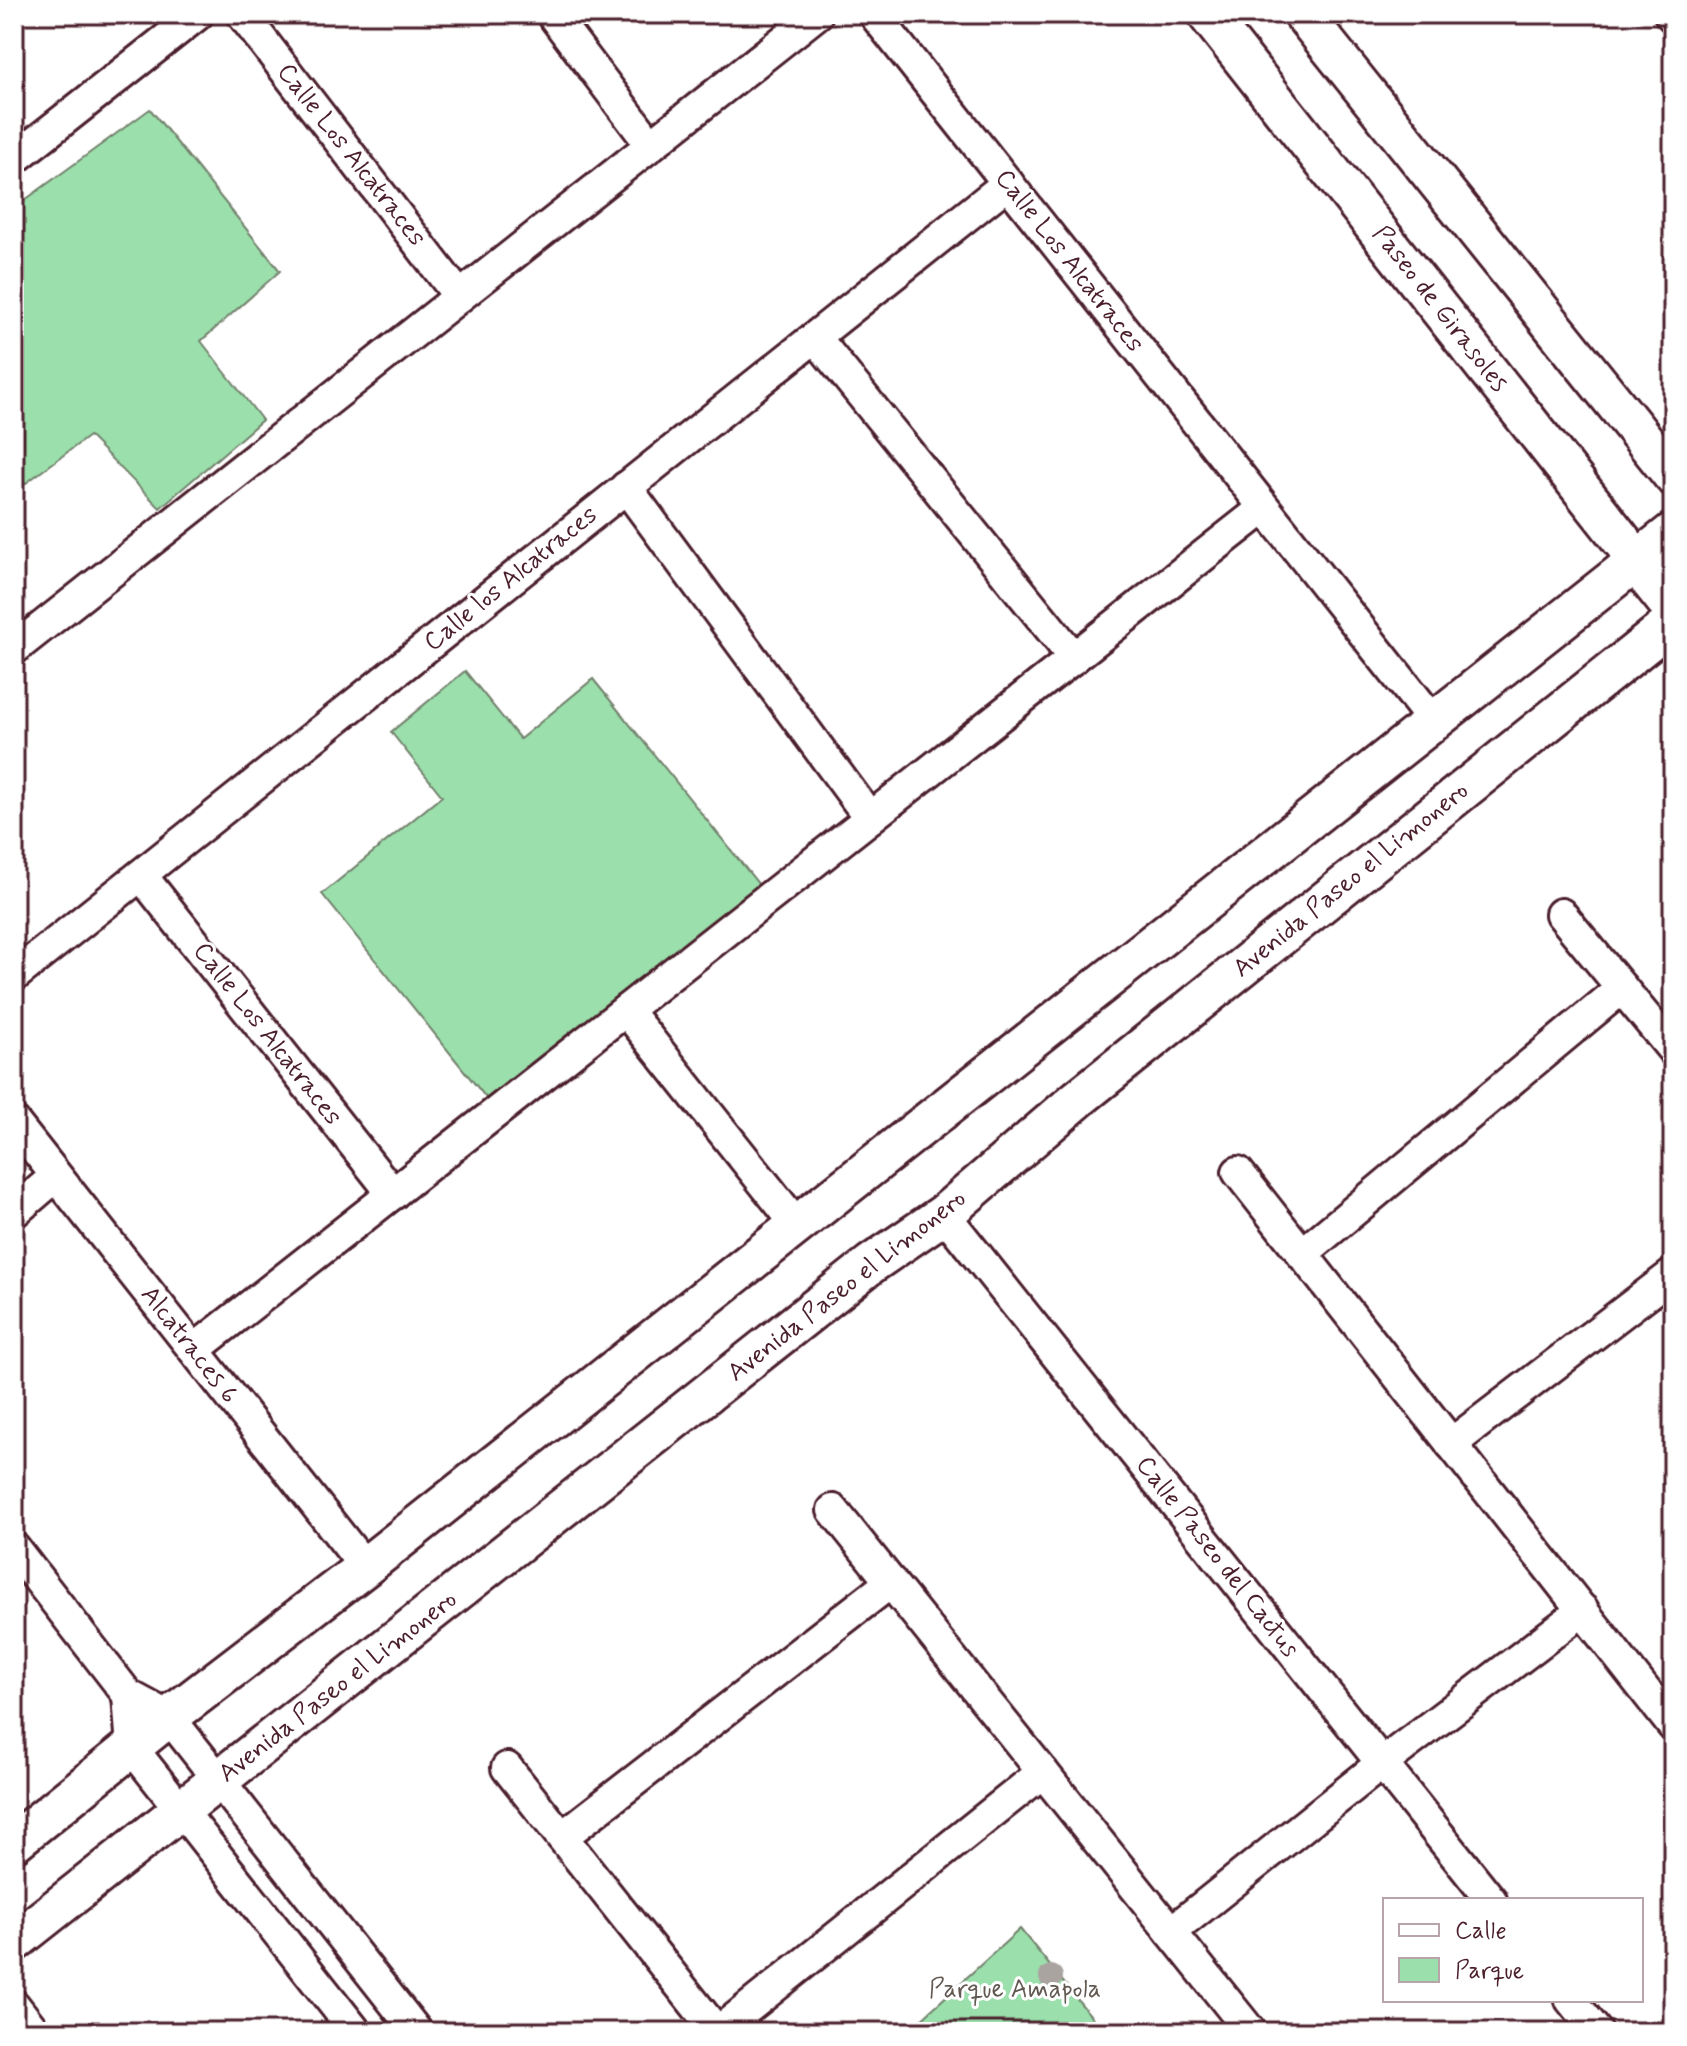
<svg xmlns="http://www.w3.org/2000/svg" width="1687" height="2046" viewBox="0 0 1687 2046" font-family="Mynerve,sans-serif">
<style>
.green{fill:#9be0ac;stroke:#72806c;stroke-width:2}
.lines{fill:none;stroke-linecap:round;stroke-linejoin:round}
.minor-casing{stroke:#4a1f2b;stroke-width:36}
.tertiary-casing{stroke:#4a1f2b;stroke-width:44}
.secondary-casing{stroke:#4a1f2b;stroke-width:50}
.minor{stroke:#fff;stroke-width:30}
.tertiary{stroke:#fff;stroke-width:38}
.secondary{stroke:#fff;stroke-width:44}
.tree{fill:#a9a4a0}
.labels{text-anchor:middle;dominant-baseline:central;stroke-width:6;stroke-linejoin:round;paint-order:stroke}
.street-label{font-size:26px;fill:#4a1f2b;stroke:#fff}
.park-label{font-size:26px;fill:#625952;stroke:#fff}
</style>
<rect width="100%" height="100%" fill="#fff"/>
<filter id="ink" filterUnits="userSpaceOnUse"><feTurbulence type="fractalNoise" baseFrequency=".0125" numOctaves="2"/><feDisplacementMap in="SourceGraphic" scale="16" xChannelSelector="R" yChannelSelector="G"/><feConvolveMatrix kernelMatrix="1 2 1 2 8 2 1 2 1" color-interpolation-filters="sRGB"/></filter>
<g filter="url(#ink)">
<g class="green">
<path d="M150 109 280 271 201 341 262 420 160 508 89 436 14 492V208Z"/>
<path d="M465 671 520 739 593 679 760 886 491 1104 322 894 442 796 391 732Z"/>
<path d="M1020 1929 1104 2032H907Z"/>
</g>
<g class="lines">
<defs>
<g id="minor">
<path d="M242 14 459 296"/>
<path d="M552 14 651 145"/>
<path d="M874 14 1434 722"/>
<path d="M1670 14 1673 17"/>
<path d="M14 159 198 14"/>
<path d="M815 337 1074 658"/>
<path d="M626 487 870 818"/>
<path d="M14 649 817 14"/>
<path d="M141 875 393 1194"/>
<path d="M1561 914 1673 1050"/>
<path d="M14 976 1008 183"/>
<path d="M626 1010 797 1225"/>
<path d="M14 1122 365 1567"/>
<path d="M1238 1172 1673 1726"/>
<path d="M14 1212 56 1176"/>
<path d="M944 1214 1491 1900"/>
<path d="M1302 1254 1622 988"/>
<path d="M194 1350 1264 508"/>
<path d="M1451 1444 1673 1274"/>
<path d="M833 1510 1251 2032"/>
<path d="M14 1548 128 1695 169 1717 417 2032"/>
<path d="M128 1695 132 1748 356 2032"/>
<path d="M507 1768 717 2032"/>
<path d="M562 1837 891 1582"/>
<path d="M1171 1932 1381 1764 1583 1610"/>
<path d="M1571 2000 1597 2032"/>
<path d="M14 2005 35 2032"/>
<path d="M718 2032 1043 1772"/>
</g>
<g id="tertiary">
<path d="M1207 14 1638 561"/>
<path d="M1303 14 1673 476"/>
<path d="M14 1842 169 1717 365 1567 1673 532"/>
<path d="M14 1942 871 1264 944 1214 1079 1098 1673 622"/>
</g>
<path id="secondary" d="M1638 561 1673 605"/>
</defs>
<use href="#minor" class="minor-casing"/>
<use href="#tertiary" class="tertiary-casing"/>
<use href="#secondary" class="secondary-casing"/>
<use href="#minor" class="minor"/>
<use href="#tertiary" class="tertiary"/>
<use href="#secondary" class="secondary"/>
</g>
<circle class="tree" cx="1051" cy="1977" r="12"/>
</g>
<g class="labels">
<g class="street-label">
<text transform="translate(351 155) rotate(52)">Calle Los Alcatraces</text>
<text transform="translate(1069 261) rotate(52)">Calle Los Alcatraces</text>
<text transform="translate(1440 309) rotate(52)">Paseo de Girasoles</text>
<text transform="translate(511 579) rotate(-39)">Calle los Alcatraces</text>
<text transform="translate(1351 880) rotate(-39)">Avenida Paseo el Limonero</text>
<text transform="translate(267 1034) rotate(52)">Calle Los Alcatraces</text>
<text transform="translate(847 1286) rotate(-38)">Avenida Paseo el Limonero</text>
<text transform="translate(189 1345) rotate(52)">Alcatraces 6</text>
<text transform="translate(1217 1557) rotate(52)">Calle Paseo del Cactus</text>
<text transform="translate(338 1687) rotate(-38)">Avenida Paseo el Limonero</text>
</g>
<g class="park-label">
<text x="1015" y="1990">Parque Amapola</text>
</g>
</g>
<rect width="1687" height="2046" fill="none" stroke="#fff" stroke-width="48"/>
<rect x="24" y="24" width="1639" height="1998" fill="none" stroke="#4a1f2b" stroke-width="3" filter="url(#ink)"/>
<rect x="1383" y="1898" width="260" height="104" fill="#ffffff" stroke="#b7a5aa" stroke-width="2"/>
<rect x="1399" y="1924" width="40" height="12" fill="#ffffff" stroke="#b7a5aa" stroke-width="2"/>
<text x="1455" y="1938" font-size="24" fill="#4a1f2b">Calle</text>
<rect x="1399" y="1958" width="40" height="24" fill="#9be0ac" stroke="#b7a5aa" stroke-width="2"/>
<text x="1455" y="1978" font-size="24" fill="#4a1f2b">Parque</text>
</svg>
